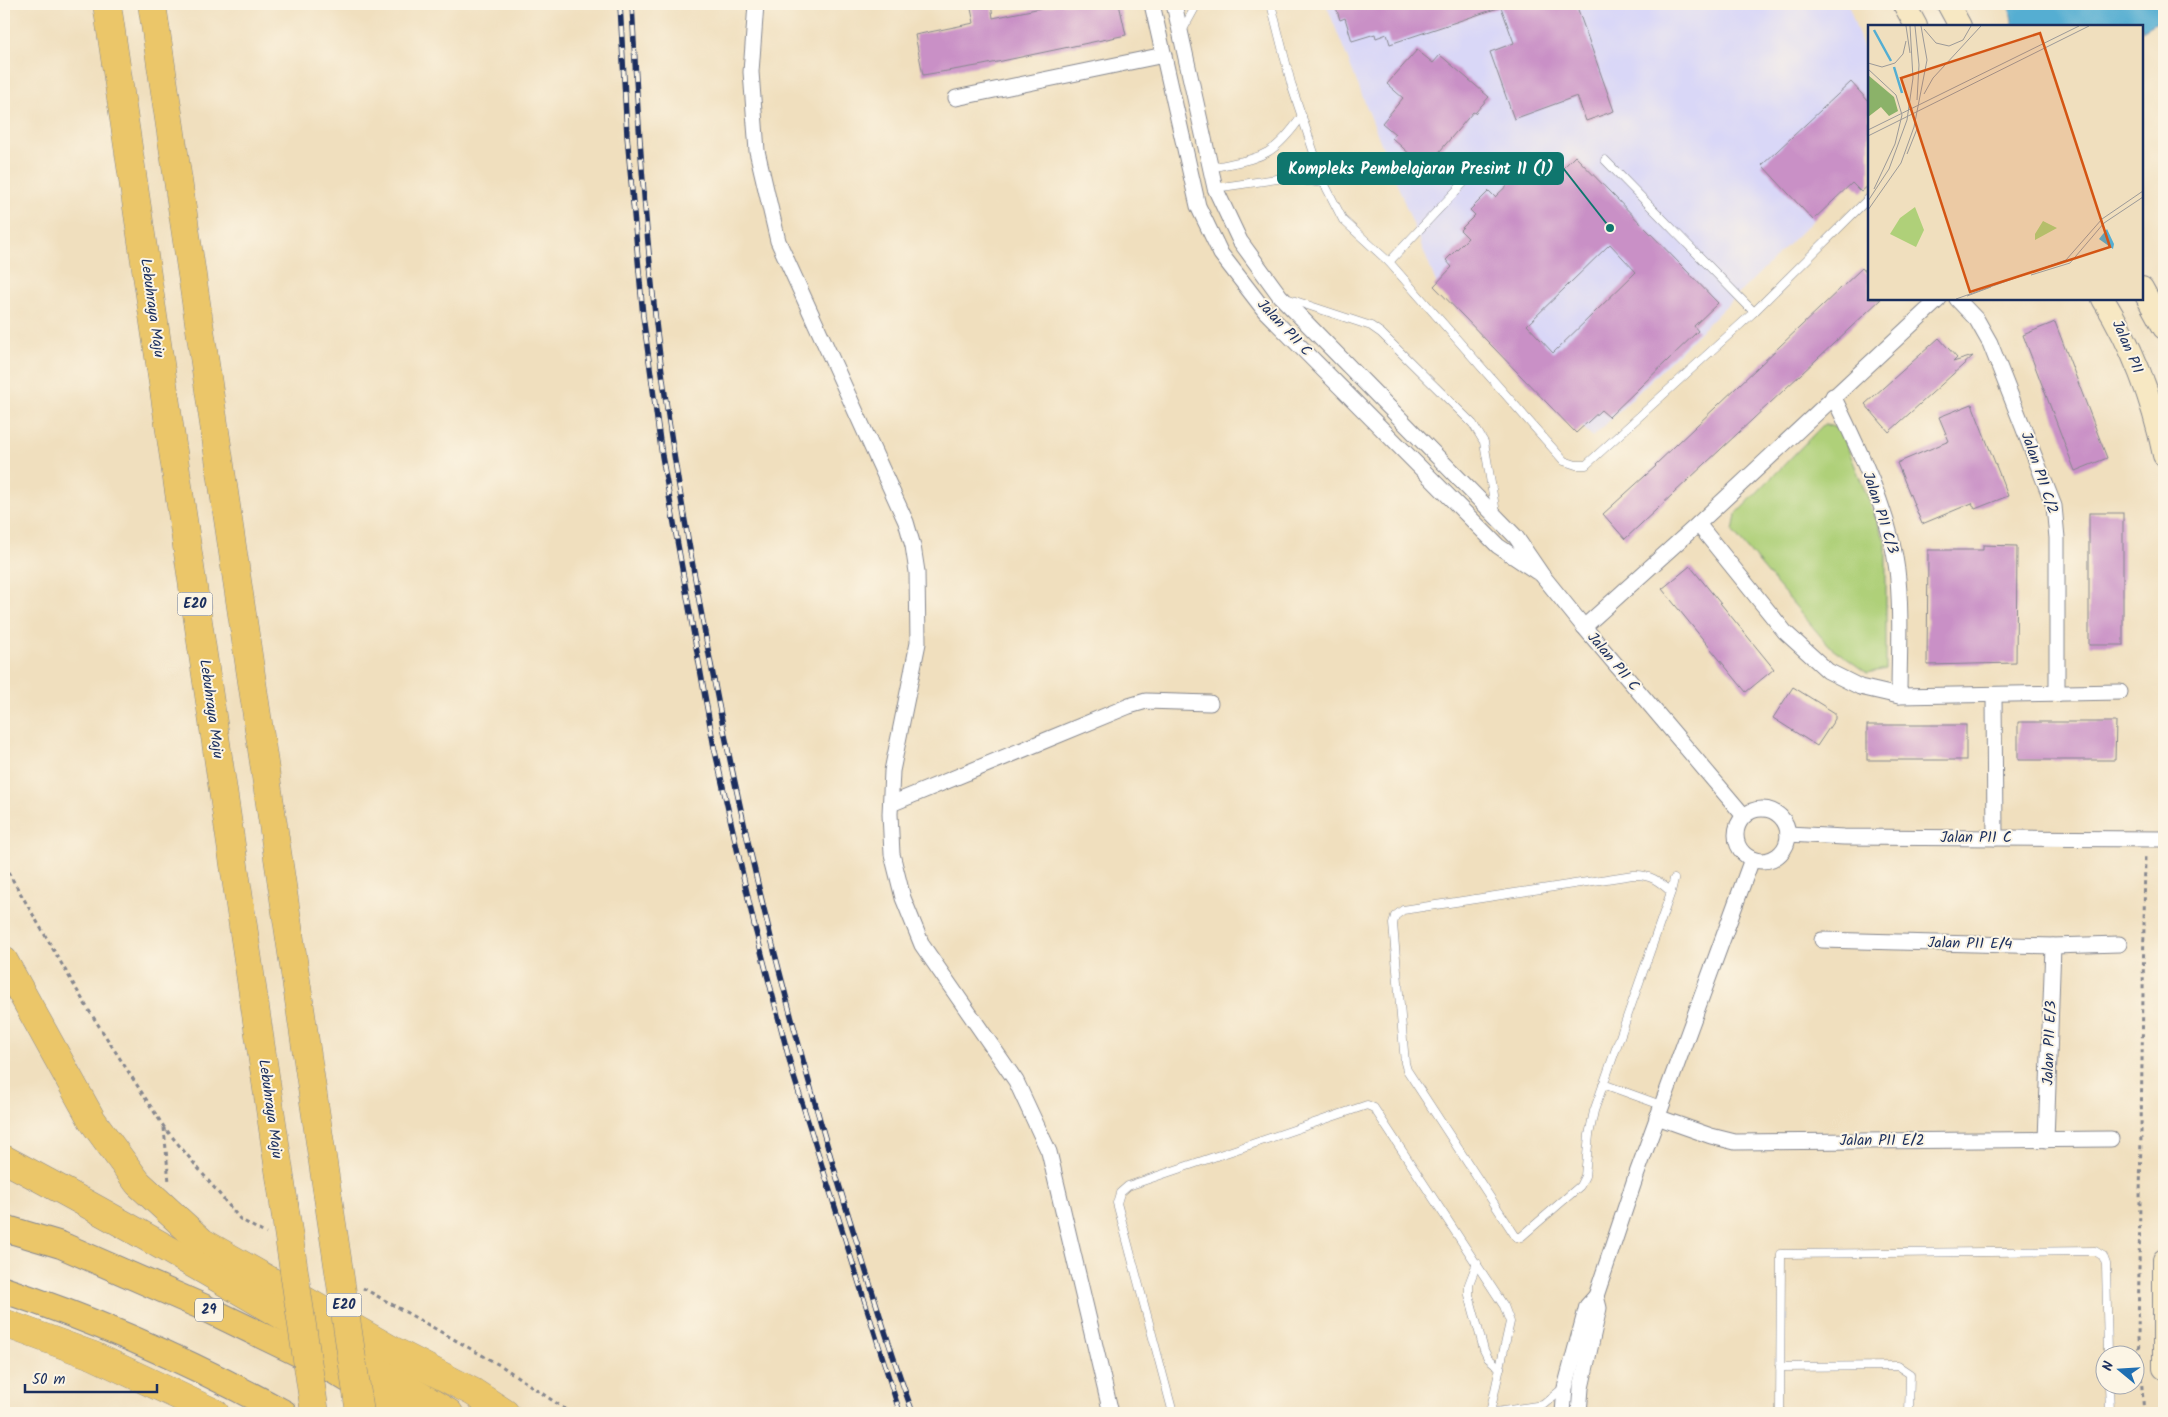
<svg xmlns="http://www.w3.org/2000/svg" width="2168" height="1417" viewBox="0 0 2168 1417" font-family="Kalam,sans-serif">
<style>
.built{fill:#d9d7f7}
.green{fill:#afd079;stroke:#65806c}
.water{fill:#54aed2;stroke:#386e98}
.building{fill:#c990c6;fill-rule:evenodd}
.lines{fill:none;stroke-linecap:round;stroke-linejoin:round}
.service-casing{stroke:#86878e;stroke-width:9}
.minor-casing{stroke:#86878e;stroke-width:17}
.secondary-casing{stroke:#86878e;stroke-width:24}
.trunk-casing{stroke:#86878e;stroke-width:28}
.motorway-casing{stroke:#86878e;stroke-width:29}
.path{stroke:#86878e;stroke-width:3;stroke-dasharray:4 4;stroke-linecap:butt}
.service{stroke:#fff;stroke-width:8}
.minor{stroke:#fff;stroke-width:15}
.secondary{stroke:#f7e8c3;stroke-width:22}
.trunk{stroke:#ebc669;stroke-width:26}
.motorway{stroke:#ebc669;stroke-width:28}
.rail-casing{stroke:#1b2f5e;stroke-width:5.5}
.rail{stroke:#fcf5e5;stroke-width:4;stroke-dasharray:11;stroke-linecap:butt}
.motorway-bridge-casing{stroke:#86878e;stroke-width:29;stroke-linecap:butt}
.motorway-bridge{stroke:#ebc669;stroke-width:28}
.labels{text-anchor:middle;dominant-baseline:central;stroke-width:4;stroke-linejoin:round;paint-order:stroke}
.shield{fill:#fcf5e5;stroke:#5e6a86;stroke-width:1}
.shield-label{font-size:14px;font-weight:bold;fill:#1b2f5e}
.street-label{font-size:15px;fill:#1b2f5e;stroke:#fcf5e5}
.inset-river{fill:none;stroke:#54aed2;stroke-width:2.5}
.inset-road{fill:none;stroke:#9b9998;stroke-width:1}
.view{fill:#d45514;fill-opacity:0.15;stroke:#d45514;stroke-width:2.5}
.inset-edge{fill:none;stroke:#1b2f5e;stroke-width:2.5}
.leader{fill:none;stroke:#0f766e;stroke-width:2}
.callout-dot{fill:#0f766e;stroke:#fcf5e5;stroke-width:2}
.callout{fill:#0f766e;stroke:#0f766e;stroke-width:2}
.callout-label{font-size:16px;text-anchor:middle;font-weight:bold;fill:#fff}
</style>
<rect width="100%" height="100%" fill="#fcf5e5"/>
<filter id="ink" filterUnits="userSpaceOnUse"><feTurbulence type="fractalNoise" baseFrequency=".02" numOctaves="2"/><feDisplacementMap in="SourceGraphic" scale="10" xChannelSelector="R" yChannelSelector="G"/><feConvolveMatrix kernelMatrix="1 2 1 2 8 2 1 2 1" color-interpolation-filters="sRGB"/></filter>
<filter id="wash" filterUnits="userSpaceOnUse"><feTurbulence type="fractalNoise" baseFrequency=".0096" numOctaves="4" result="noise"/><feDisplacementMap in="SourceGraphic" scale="20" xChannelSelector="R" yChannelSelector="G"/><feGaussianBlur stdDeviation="1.12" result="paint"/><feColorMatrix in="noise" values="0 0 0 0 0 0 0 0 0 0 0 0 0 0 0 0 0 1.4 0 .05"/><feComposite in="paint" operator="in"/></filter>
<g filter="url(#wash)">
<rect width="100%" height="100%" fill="#f0dfbe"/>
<path class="built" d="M1326 4H1848L1869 64V165L1593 437 1439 290Z"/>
<path class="green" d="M1824 424 1840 429 1886 543V669L1867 673 1828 645 1733 532 1736 514Z"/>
<path class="water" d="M2009 4H2164V18L2142 31V26H2013Z"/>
<g id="blocks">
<g class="building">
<path d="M970 4H991L993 18 1060 4H1119L1126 35 983 65 923 75 915 35 974 23Z"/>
<path d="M1335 4H1576L1614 111 1586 121 1577 96 1514 119 1490 52 1514 43 1501 7 1390 44 1387 34 1376 38 1375 34 1352 41 1345 18 1340 20Z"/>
<path d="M1417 50 1433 63 1440 55 1489 97 1475 113 1473 112 1429 164 1416 153 1413 157 1392 138 1395 134 1382 123 1403 98 1387 84Z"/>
<path d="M1851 82 1869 102V185L1861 192 1852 183 1813 220 1762 165Z"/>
<path d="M1575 156 1718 303 1694 326 1698 331 1609 417 1601 410 1576 433 1434 286 1452 267 1446 260 1468 238 1460 230 1475 215 1470 210 1489 191 1495 197 1520 173 1530 183 1551 161 1560 171ZM1610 244 1636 272 1553 353 1527 325Z"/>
<path d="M1862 268 1869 276V299H1881L1625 539 1603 514 1656 466 1655 465Z"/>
<path d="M2055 322 2107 458 2075 471 2023 335Z"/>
<path d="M1939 338 1957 358 1953 362 1973 356 1889 432 1865 404Z"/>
<path d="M1972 404 2008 496 1975 509 1972 503 1922 524 1897 463 1949 441 1939 417Z"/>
<rect x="2089" y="513" width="34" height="132"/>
<path d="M1983 545 2017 546 2016 663 1927 665 1928 550H1983Z"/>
<path d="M1690 566 1774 669 1746 692 1662 589Z"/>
<path d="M1793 687 1835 713V719L1817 746 1773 718Z"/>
<path d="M2018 722H2116L2115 760H2018Z"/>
<rect x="1867" y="725" width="99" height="35"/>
</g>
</g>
</g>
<g filter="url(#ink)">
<use href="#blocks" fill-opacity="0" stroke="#86878e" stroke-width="1"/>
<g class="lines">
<defs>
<g id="service">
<path d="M1271 4 1292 87 1324 183 1343 220 1389 262 1564 461 1576 465H1586L1754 312 1869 198"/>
<path d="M1181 33 1197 4"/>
<path d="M1605 160 1754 312"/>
<path d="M1211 168C1260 157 1271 160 1302 116"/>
<path d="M1215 188 1284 178 1324 183"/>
<path d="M1389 262 1471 175"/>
<path d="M1286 298 1371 326 1381 333 1473 424 1484 442 1496 513"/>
<path d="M1671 892C1659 881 1650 874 1633 875L1403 910 1395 916 1393 924 1405 1063 1407 1070 1516 1237H1521L1580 1186 1585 1176 1589 1135 1594 1111 1671 892 1674 879"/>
<path d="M1603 1084 1661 1105"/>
<path d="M1477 1263 1469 1284V1295L1484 1350 1488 1358 1500 1368"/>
<path d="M1780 1367 1898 1366 1910 1374 1909 1413"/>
<path d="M2109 1384 2110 1413"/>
<path d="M1173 1413 1117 1203 1120 1193 1128 1186 1367 1105 1374 1108 1504 1306 1510 1322 1490 1413"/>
<path d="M1490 1413 1543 1405 1563 1388"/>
<path d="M1780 1413 1781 1254 2095 1251 2103 1256 2106 1264 2108 1354"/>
</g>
<g id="minor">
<path d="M756 4 751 72 757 151 778 241 906 522 913 546 917 572 918 643 892 771 890 814 892 854 903 898 922 945 1016 1081 1049 1152 1111 1413"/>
<path d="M1152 4 1198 206 1221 254 1265 311 1498 546 1537 572"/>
<path d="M1174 4 1215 188 1240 241 1280 296 1516 537 1542 575 1584 627 1744 816"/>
<path d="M956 98 1164 55"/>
<path d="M1957 299 1977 320 1990 343 2054 506 2057 538V694"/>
<path d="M1833 396C1858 447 1890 513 1897 570 1902 610 1899 655 1899 696"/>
<path d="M1698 524 1785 632 1828 671 1860 687 1899 696 2120 692"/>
<path d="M1584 627 1698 524 1939 299"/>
<path d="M1994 695 1995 838"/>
<path d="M891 804 1129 706 1146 701 1210 703"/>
<circle cx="1762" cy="835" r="26"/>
<path d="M1788 834 1844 837 2164 839"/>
<path d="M1822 940 2053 946 2119 944"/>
<path d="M1657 1117 1711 1136 1735 1142 2111 1139"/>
<path d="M2046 1140 2053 946"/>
<path d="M1563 1413 1565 1388 1587 1306 1596 1296 1636 1176 1752 859"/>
<path d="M1579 1413 1581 1388 1599 1308 1596 1296"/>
</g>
<g id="secondary">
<path d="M1904 4 1916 26"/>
<path d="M1948 4 1960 26"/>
<path d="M2142 288 2164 328"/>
<path d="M2103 299C2132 346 2153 401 2164 455"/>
<path d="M2164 1260V1368"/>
</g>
<g id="trunk">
<path d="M4 1228 61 1245 203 1307 331 1369 405 1413"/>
<path d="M4 1290C101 1322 194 1364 284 1413"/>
</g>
<g id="motorway">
<path d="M107 4 284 1204"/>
<path d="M152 4 328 1197"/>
<path d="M4 961 92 1120 138 1183 202 1242 392 1350 473 1392 505 1413"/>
<path d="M4 1159C155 1239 302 1327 449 1413"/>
<path d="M4 1323 94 1356 215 1413"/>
</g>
</defs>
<use href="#service" class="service-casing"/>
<use href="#minor" class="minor-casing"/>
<use href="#secondary" class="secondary-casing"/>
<use href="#trunk" class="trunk-casing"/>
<use href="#motorway" class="motorway-casing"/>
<g class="path">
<path d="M4 865 88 1009 164 1127 240 1219 266 1234"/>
<path d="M164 1128 169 1182"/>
<path d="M363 1288 503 1367 571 1413"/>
<path d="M2144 1413 2138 1338 2145 855"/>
</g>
<use href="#service" class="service"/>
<use href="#minor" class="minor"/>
<use href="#secondary" class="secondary"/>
<use href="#trunk" class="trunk"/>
<use href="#motorway" class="motorway"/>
<defs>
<g id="rail">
<path d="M620 4 627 135 643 316 662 456 714 747 754 924 793 1074 900 1413"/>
<path d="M632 4C637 107 644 211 655 314 667 425 687 535 707 644 746 853 798 1059 863 1262 879 1312 894 1363 913 1413"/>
</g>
</defs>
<use href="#rail" class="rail-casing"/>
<use href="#rail" class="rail"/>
<defs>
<g id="motorway-bridge">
<path d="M328 1197 360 1413"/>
<path d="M284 1204 315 1413"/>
</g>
</defs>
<use href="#motorway-bridge" class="motorway-bridge-casing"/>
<use href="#motorway-bridge" class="motorway-bridge"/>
</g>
</g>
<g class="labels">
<g class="shield">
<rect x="177.5" y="592.5" width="35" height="23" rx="4"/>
<rect x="326.5" y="1293.5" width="35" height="23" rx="4"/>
<rect x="195" y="1298.5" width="28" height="23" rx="4"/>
</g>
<g class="shield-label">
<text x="195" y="604">E20</text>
<text x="344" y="1305">E20</text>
<text x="209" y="1310">29</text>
</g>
<g class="street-label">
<text transform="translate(152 308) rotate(82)">Lebuhraya Maju</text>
<text transform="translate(1284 328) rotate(47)">Jalan P11 C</text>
<text transform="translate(2127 347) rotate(67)">Jalan P11</text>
<text transform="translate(2039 473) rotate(71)">Jalan P11 C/2</text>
<text transform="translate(1880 513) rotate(72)">Jalan P11 C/3</text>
<text transform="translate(1613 662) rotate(50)">Jalan P11 C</text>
<text transform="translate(211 709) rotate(82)">Lebuhraya Maju</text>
<text x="1976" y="838">Jalan P11 C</text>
<text transform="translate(1970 944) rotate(1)">Jalan P11 E/4</text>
<text transform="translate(2050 1043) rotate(-88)">Jalan P11 E/3</text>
<text transform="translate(270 1109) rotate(82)">Lebuhraya Maju</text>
<text x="1882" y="1141">Jalan P11 E/2</text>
</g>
</g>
<g transform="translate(1868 25)">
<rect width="275" height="275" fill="#f0dfbe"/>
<path d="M47 182 56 205 48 222 22 209 32 193ZM175 196 189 203 167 215V209Z" fill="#afd079"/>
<path d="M0 50 26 72 30 86 21 91 13 82 0 92Z" fill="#8bb269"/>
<path d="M239 204 246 219 245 224 231 214Z" fill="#54aed2"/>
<path class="inset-river" d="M6 5 23 36M26 42 34 68"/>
<path class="inset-road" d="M38 1 42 28M47 1 51 40 49 75M56 4 68 18 81 21 95 15 103 1M0 38 14 42 27 38 35 29 38 16M0 44 28 70 34 90 27 119 6 164M56 69 65 53 113 1M0 105 211 1M0 111 221 1M39 129 49 104M0 176 21 144 39 95 45 53 42 1M0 185 33 138 46 102 59 35 53 1M163 250 202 238 236 198 275 172M99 271 123 262M88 274 198 235 234 194 275 166"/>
<path class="view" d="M172 8 242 222 102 267 33 53Z"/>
<rect width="275" height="275" class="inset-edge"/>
</g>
<path class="leader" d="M1610 228L1563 168"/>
<circle class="callout-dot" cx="1610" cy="228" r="5"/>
<rect class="callout" x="1278" y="153" width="285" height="31" rx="5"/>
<g class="callout-label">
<text x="1421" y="174">Kompleks Pembelajaran Presint 11 (1)</text>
</g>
<rect width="2168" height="1417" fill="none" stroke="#fcf5e5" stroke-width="20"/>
<g transform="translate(2120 1370) rotate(288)"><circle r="24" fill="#fcf5e5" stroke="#a2a6af"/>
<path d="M0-4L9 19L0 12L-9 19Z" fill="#1f6fb2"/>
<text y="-8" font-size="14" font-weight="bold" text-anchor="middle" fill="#1b2f5e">N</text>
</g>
<path d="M25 1384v8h132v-8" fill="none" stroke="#1b2f5e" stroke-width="2.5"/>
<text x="32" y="1384" font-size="15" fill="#1b2f5e" stroke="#fcf5e5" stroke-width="4" paint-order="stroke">50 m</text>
</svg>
